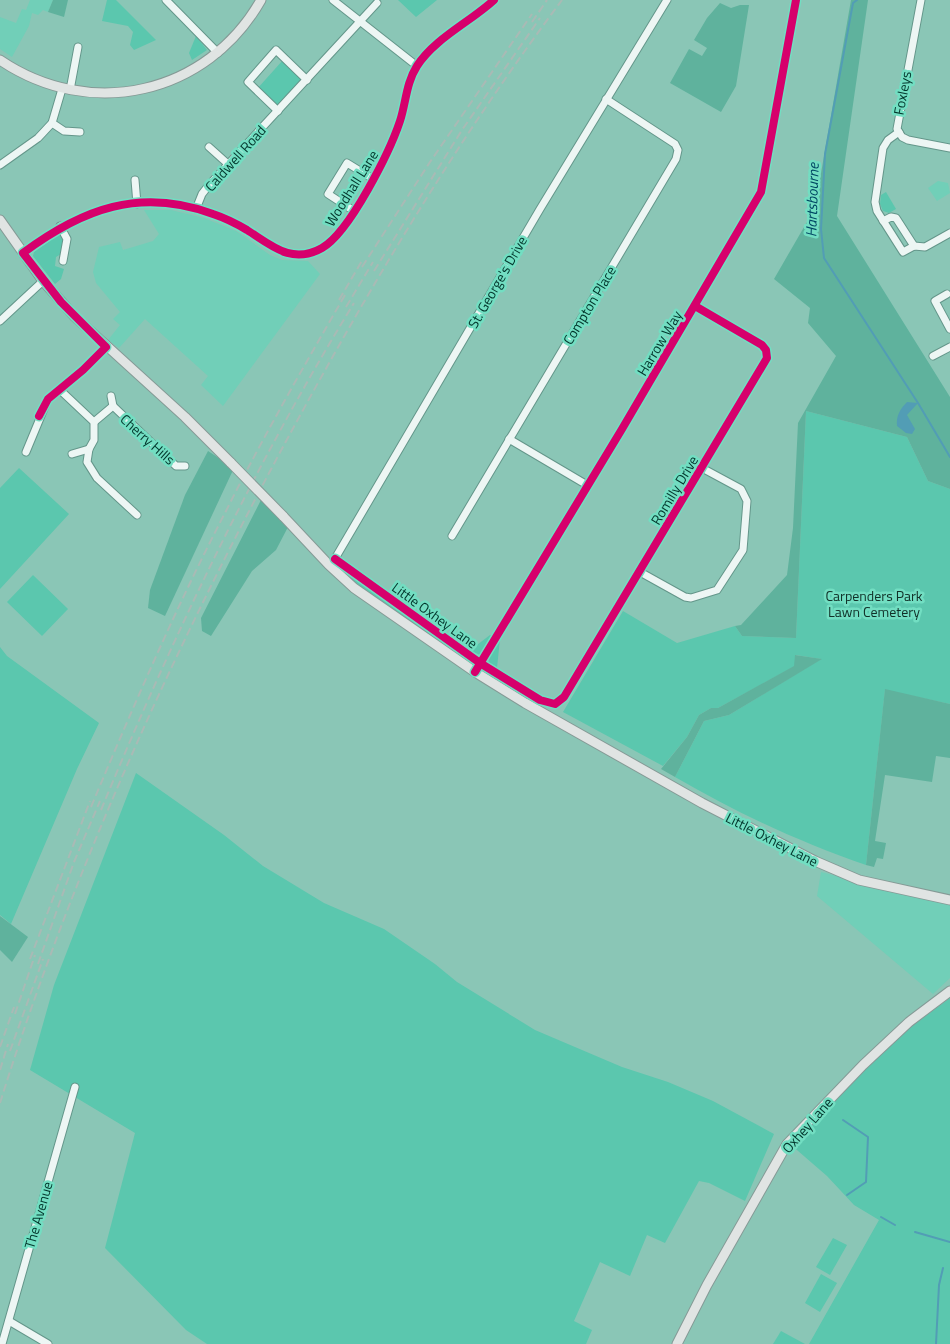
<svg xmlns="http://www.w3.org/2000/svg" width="950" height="1344" viewBox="0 0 950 1344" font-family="'Titillium Web',sans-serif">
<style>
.built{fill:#71cfb8}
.green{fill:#5bc7ae}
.forest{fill:#5fb29d}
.water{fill:#529db5}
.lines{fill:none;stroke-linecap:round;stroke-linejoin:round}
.stream{stroke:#529db5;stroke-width:2}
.minor-casing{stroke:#64968a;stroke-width:9}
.major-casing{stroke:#859a96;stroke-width:11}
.minor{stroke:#edf6f4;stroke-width:7}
.major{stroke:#e0e4e3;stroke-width:9}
.rail{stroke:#a9bab5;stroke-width:2;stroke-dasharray:8 4;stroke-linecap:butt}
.major-bridge-casing{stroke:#859a96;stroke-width:11;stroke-linecap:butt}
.major-bridge{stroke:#e0e4e3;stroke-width:9}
.cycleway-casing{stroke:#72dec2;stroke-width:11}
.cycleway{stroke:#d6006c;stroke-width:8}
.labels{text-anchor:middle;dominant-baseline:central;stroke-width:5;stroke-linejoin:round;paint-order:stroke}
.street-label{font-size:14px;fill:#02352b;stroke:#72dec2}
.park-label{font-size:14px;fill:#113028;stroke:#72dec2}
.water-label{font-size:15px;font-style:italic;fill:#004663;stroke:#72dec2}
</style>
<rect width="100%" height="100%" fill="#8ac6b6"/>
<g class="built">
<path d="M30 0H53L48 12 43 10 38 15 32 13 29 26 12 57 0 49V17L16 23 22 9 26 10Z"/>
<path d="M938 181 948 183 950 193 937 201 928 188Z"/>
<path d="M144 210H171L204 218 236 231 270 255 282 260 308 261 320 274 223 406 201 385 208 376 145 319 119 348 108 340 120 325 113 319 120 312 96 283 93 272 99 247 120 242 123 250 153 241 159 234Z"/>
<path d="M821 872 950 905V978L933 994 817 896Z"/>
</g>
<g class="green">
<path d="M107 0H116L156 40 134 50 130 45 133 32 128 26 102 21Z"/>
<path d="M398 0H437L416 17Z"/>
<path d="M196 36 207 50 192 60 189 53Z"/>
<path d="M283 60 302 79 277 107 257 89Z"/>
<path d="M886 192 896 209 889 213 883 211 880 204 881 195Z"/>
<path d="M61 233 65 238 61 254 56 257 55 266 64 269 61 279 55 284 33 256 34 252Z"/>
<path d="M806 411 907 437 928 481 950 489V704L885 690 866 865C797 841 737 813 675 777L704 721 729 715 821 659 796 655 795 666 718 708H711L699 715 687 737 663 766 563 712 623 611 677 643 735 626 742 636 796 638Z"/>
<path d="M19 468 69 514 0 589V488Z"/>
<path d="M341 568 350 573 472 661 469 663 341 573Z"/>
<path d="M33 575 68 609 42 636 7 602Z"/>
<path d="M490 635 493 636 481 655 469 651Z"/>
<path d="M499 638 500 639 497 668 489 663 488 658Z"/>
<path d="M0 647 7 656 99 723 77 769 11 924 0 915Z"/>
<path d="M486 672 535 700 539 705 571 724 488 676Z"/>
<path d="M136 773 224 835 263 866 324 903 384 929 435 964 457 982 535 1030 622 1067 668 1082 713 1101 774 1134 745 1201 709 1183 699 1181 665 1243 647 1235 630 1276 600 1262 574 1321 592 1330 586 1344H207L186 1330 105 1248 135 1133 30 1070 54 985Z"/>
<path d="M950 998V1344H809L879 1220 854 1205 827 1176 790 1144 897 1037Z"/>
<path d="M833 1238 847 1245 830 1275 816 1267Z"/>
<path d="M821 1274 837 1283 820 1312 805 1303Z"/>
<path d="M781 1331 805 1344H773Z"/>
</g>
<g class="forest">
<path d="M53 0H68L64 17 48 12Z"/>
<path d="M851 0H868L837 216 950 397V489L928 481 907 437 806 411 796 638 742 636 735 626 741 625 787 575 793 528 798 423 836 356 808 323 810 308 774 279 815 208Z"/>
<path d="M720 3 731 8 740 5H749L736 86 721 112 670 83 689 49 702 56 707 48 694 40 707 18Z"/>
<path d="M208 451 234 468 165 616 148 608 150 590 185 495Z"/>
<path d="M261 500 288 527 276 550 252 571 211 636 202 631 201 618Z"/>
<path d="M795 655 822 659 729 715 704 721 675 777 661 769 687 737 699 715 711 708H718L794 666Z"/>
<path d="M885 689 950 704V758L936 756 932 782 885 775 875 841 886 843 883 859 877 858 874 867 866 865Z"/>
<path d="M0 916 28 937 12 962 0 950Z"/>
</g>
<path class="water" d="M907 402 918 403 907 415 915 429 912 434 906 433 897 426C896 416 900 409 907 402Z"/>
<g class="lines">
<g class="stream">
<path d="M857 0 853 3 825 154 821 229 824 258 918 403 950 457"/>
<path d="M843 1120 868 1137 866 1182 847 1195"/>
<path d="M881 1217 895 1225"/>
<path d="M915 1232 950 1242"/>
<path d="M936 1344 939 1285 943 1268"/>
</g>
<defs>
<g id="minor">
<path d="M166 0 218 53"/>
<path d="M333 0 417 66"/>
<path d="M921 0 897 129 902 137 908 140 950 148"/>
<path d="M70 90 78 47"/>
<path d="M278 111 248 82 276 50 307 80"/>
<path d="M52 123 64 131 80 132"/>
<path d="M899 132 888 140 883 148 875 202 877 211 903 252 914 246 925 247 950 233"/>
<path d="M209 147 229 165"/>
<path d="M0 165 38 138 52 123 62 89"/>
<path d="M135 180 137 204"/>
<path d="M196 209 202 194 209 185 377 3"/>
<path d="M354 211 328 194 347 163 373 179"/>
<path d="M883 221 891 217 896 218 914 246"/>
<path d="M60 226 67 239 63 261"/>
<path d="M23 253C82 209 140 187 213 214 225 218 237 224 247 230 272 246 292 265 322 248 350 232 390 151 400 121 406 103 406 83 417 66 434 39 470 22 494 0"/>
<path d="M947 294 935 301 950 329"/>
<path d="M0 321 43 281"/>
<path d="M933 356 950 347"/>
<path d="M59 389 94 422V440L89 449 87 462 97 478 137 515"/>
<path d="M111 396 113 406"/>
<path d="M94 422 113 406 176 466H185"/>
<path d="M509 439 587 485"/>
<path d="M26 452 48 399 83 370 106 347"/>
<path d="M72 454 89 449"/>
<path d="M452 536 676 159 678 150 675 144 606 99"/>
<path d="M335 559 480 663 540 700 555 704 564 697 767 358 766 350 762 345 695 306"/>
<path d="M333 562 540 209 667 0"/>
<path d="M640 572 685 597 691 598 717 590 743 550 747 501 741 489 702 468"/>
<path d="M479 666 622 429 761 192 796 0"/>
<path d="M9 1321 48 1344"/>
<path d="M2 1344 75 1087"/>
</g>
<g id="major">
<path d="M0 60C90 121 207 95 261 0"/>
<path d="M0 220 43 281 75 317 185 417 231 463"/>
<path d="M283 516 329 565 354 588 475 672 525 703 702 803 815 861 859 880 950 900"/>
<path d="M677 1344 707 1285 787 1144 863 1065 909 1022 950 991"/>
</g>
</defs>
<use href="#minor" class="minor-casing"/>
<use href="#major" class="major-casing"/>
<use href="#minor" class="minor"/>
<use href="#major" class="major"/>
<g class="rail">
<path d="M532 22 547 0"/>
<path d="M362 267 430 162 532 14"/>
<path d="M374 271 462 130 540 18"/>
<path d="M339 300 363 259"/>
<path d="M346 307 373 262"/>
<path d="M91 807C133 707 176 607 226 511 263 437 304 366 345 295"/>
<path d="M101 810C173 636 255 464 354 303"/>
<path d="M30 959 90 801"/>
<path d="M38 964 74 862 100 801"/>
<path d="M15 1014 35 955"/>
<path d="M0 1047 14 1007"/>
<path d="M10 1051 43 959"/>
<path d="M0 1070 8 1044"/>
<path d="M0 1103C71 875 171 655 284 445 367 291 457 140 562 0"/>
</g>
<defs>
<path id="major-bridge" d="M231 463 283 516"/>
</defs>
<use href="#major-bridge" class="major-bridge-casing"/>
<use href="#major-bridge" class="major-bridge"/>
<defs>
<g id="cycleway">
<path d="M39 416 48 399 83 370 106 347 61 302 23 253C82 209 140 187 213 214 225 218 237 224 247 230 272 246 292 265 322 248 350 232 390 151 400 121 406 103 406 83 417 66 434 39 470 22 494 0"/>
<path d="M335 559 480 663 540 700 555 704 564 697 767 358 766 350 762 345 695 306"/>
<path d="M475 672 622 429 761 192 796 0"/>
</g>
</defs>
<use href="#cycleway" class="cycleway-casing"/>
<use href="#cycleway" class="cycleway"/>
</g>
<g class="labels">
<g class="street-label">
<text transform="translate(902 93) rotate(-79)">Foxleys</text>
<text transform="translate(235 158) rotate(-48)">Caldwell Road</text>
<text transform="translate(351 188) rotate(-58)">Woodhall Lane</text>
<text transform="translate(497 282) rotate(-60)">St. George's Drive</text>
<text transform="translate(589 305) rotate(-59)">Compton Place</text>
<text transform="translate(659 343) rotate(-59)">Harrow Way</text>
<text transform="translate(148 439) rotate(42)">Cherry Hills</text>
<text transform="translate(674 490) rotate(-59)">Romilly Drive</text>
<text transform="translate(435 615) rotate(36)">Little Oxhey Lane</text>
<text transform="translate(772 839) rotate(27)">Little Oxhey Lane</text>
<text transform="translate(807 1125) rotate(-49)">Oxhey Lane</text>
<text transform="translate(38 1215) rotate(-74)">The Avenue</text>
</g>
<g class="park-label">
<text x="874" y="595">Carpenders Park<tspan x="874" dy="16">Lawn Cemetery</tspan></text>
</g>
<g class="water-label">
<text transform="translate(812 200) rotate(-88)">Hartsbourne</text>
</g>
</g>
</svg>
